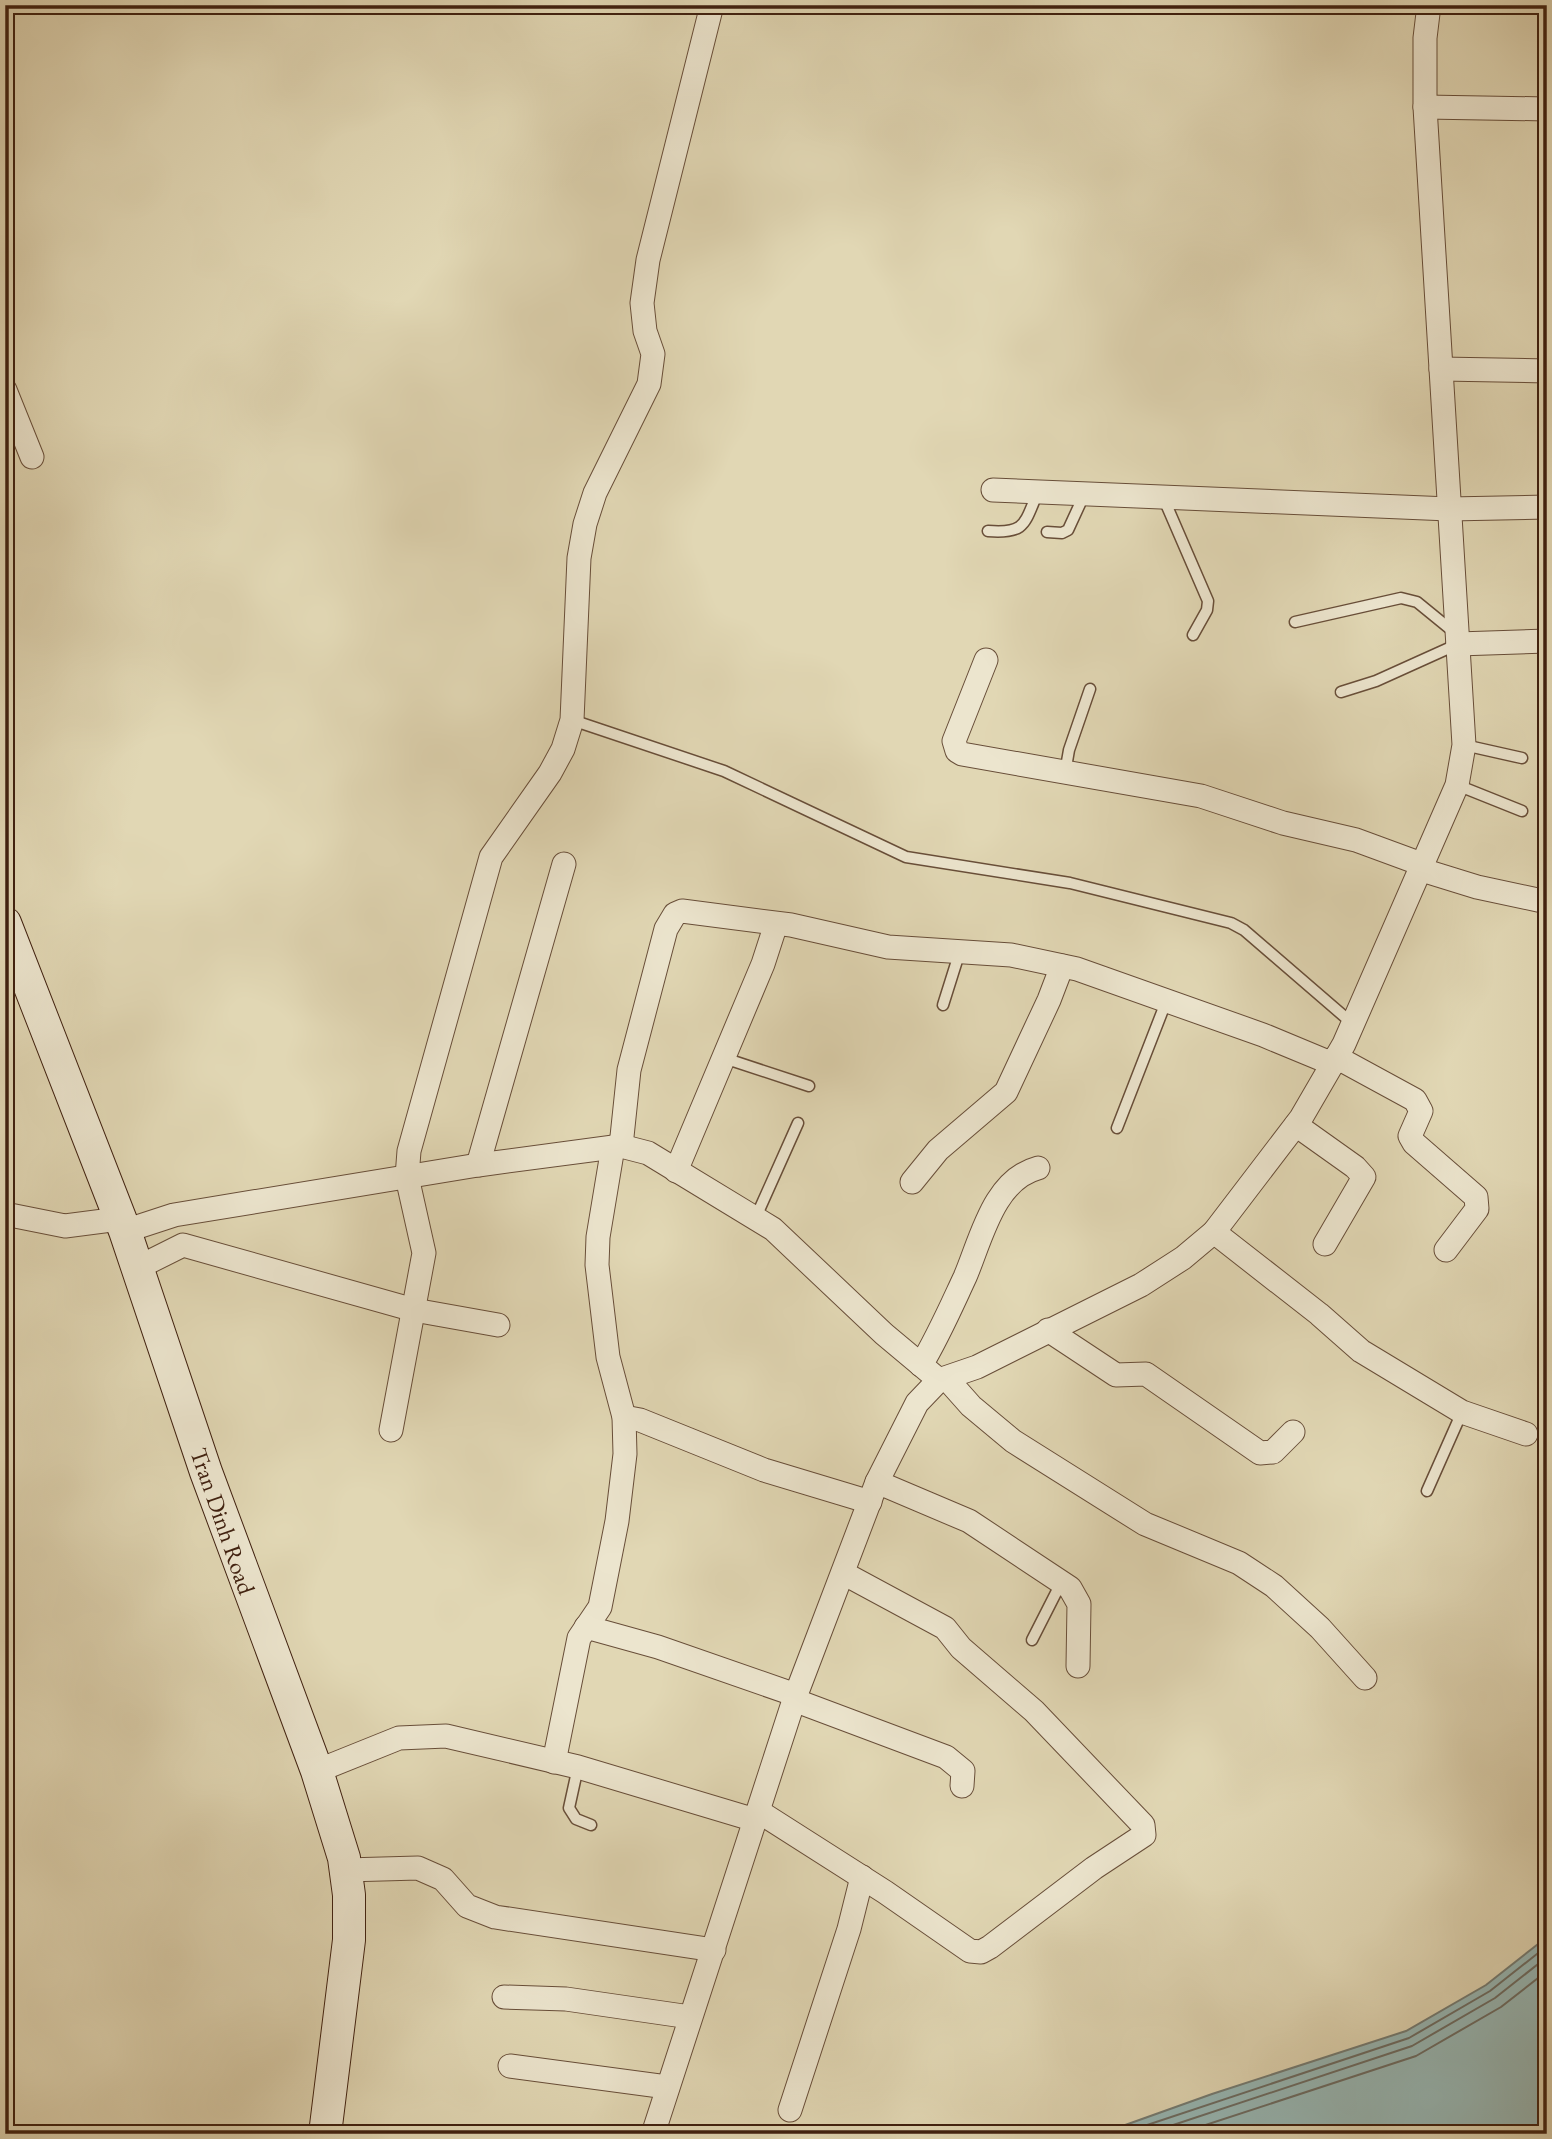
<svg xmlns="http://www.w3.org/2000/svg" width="1552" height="2139" viewBox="0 0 1552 2139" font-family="'EB Garamond',serif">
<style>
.water{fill:#97b8b6;stroke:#747c74;stroke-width:2}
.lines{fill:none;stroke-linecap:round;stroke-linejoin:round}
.shore{stroke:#6c6c63;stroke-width:2}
.service-casing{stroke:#684e39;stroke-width:13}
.minor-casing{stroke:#684e39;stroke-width:25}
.secondary-casing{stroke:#402110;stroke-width:34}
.service{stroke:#ece5ce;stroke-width:10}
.minor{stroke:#ece5ce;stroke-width:23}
.secondary{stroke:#ece5ce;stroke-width:32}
.labels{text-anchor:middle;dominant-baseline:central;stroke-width:7;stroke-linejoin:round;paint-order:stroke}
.street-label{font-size:24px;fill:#402110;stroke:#ece5ce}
</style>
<rect width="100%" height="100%" fill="#e1d7b4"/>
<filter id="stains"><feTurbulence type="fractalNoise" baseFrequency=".00286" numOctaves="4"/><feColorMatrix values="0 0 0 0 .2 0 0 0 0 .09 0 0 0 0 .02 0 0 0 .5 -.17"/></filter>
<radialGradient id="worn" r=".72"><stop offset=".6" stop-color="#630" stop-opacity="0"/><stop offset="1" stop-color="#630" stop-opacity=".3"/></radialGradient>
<path class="water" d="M1547 1937V2134H1100L1212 2094 1406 2031 1486 1985Z"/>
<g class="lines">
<g class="shore">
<path d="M1120 2134 1409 2038 1490 1991 1547 1946"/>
<path d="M1146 2134 1412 2046 1495 1998 1547 1957"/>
<path d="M1178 2134 1416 2056 1501 2007 1547 1971"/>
</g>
<defs>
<g id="service">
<path d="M1163 497 1208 601 1207 610 1193 635"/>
<path d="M988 531C1026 534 1024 524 1038 492"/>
<path d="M1047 532 1062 533 1068 530 1085 493"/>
<path d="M1295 622 1401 598 1417 602 1455 633"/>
<path d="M1341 692 1376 681 1458 644"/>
<path d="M572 720 724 771 906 857 1070 883 1231 923 1244 930 1353 1024"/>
<path d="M1464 745 1522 758"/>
<path d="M1065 773 1069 750 1090 689"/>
<path d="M1457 785 1522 811"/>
<path d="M943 1005 960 951"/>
<path d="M724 1058 809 1086"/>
<path d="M1117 1128 1166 1002"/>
<path d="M756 1217 798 1123"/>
<path d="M1427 1491 1462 1412"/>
<path d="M1032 1640 1062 1581"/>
<path d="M578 1767 569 1808 576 1819 591 1825"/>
</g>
<g id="minor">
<path d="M1425 107 1547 109"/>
<path d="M1441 369 1547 371"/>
<path d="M5 390 32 457"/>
<path d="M993 490 1449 509 1547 507"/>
<path d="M1458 644 1547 641"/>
<path d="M986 660 954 741 957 751 962 754 1201 796 1283 823 1356 840 1424 865"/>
<path d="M1422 870 1477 887 1547 902"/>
<path d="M1336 1057 1415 1100 1421 1111 1410 1136 1414 1143 1476 1197 1477 1209 1446 1250"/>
<path d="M1296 1125 1355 1167 1364 1177 1325 1244"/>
<path d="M621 1146 629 1070 666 929 675 914 682 911 791 925 888 947 1011 955 1077 969 1263 1035 1333 1064"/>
<path d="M478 1165 564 864"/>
<path d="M676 1171 763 964 776 924"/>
<path d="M912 1182 938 1150 1006 1092 1049 1000 1062 966"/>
<path d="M5 1214 65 1226 119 1219"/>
<path d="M125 1231 174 1215 478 1165 621 1146 648 1153 773 1229 884 1334 939 1380"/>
<path d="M1214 1232 1319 1314 1361 1351 1462 1412 1526 1434"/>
<path d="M137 1268 183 1245 414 1310 498 1325"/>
<path d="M1048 1330 1116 1375 1146 1374 1260 1453 1273 1452 1293 1432"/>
<path d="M921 1365C938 1337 951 1307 965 1277 981 1240 993 1180 1038 1168"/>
<path d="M947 1379 971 1406 1013 1441 1145 1524 1239 1563 1274 1586 1320 1628 1365 1678"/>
<path d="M624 1417 640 1420 764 1470 870 1502"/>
<path d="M391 1430 424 1253 407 1177 409 1151 491 857 550 773 563 749 572 720 579 558 585 524 595 493 649 384 653 354 645 331 642 303 648 260 712 5"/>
<path d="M877 1482 969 1521 1070 1588 1079 1604 1078 1666"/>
<path d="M586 1627 658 1647 796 1695"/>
<path d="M794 1700 946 1757 963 1771 962 1786"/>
<path d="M554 1762 579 1638 600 1607 617 1521 625 1454 624 1417 608 1357 597 1265 598 1237 613 1147"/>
<path d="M317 1771 399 1738 446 1736 578 1767 755 1820"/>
<path d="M758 1811 885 1892 970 1951 981 1952 990 1947 1094 1868 1144 1835 1143 1825 1034 1711 961 1648 945 1628 843 1573"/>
<path d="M346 1870 418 1868 443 1879 467 1906 495 1917 714 1950"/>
<path d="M504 1997 566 1999 690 2017"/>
<path d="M510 2066 667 2087"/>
<path d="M790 2110 849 1929 862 1877"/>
<path d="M653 2134 794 1700 877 1482 917 1403 939 1380 977 1367 1141 1285 1183 1258 1214 1232 1301 1118 1344 1044 1457 785 1464 745 1425 107V38L1429 5"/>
</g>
<path id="secondary" d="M5 923 125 1231 206 1472 317 1771 344 1858 349 1895V1940L325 2134"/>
</defs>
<use href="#service" class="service-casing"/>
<use href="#minor" class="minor-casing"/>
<use href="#secondary" class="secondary-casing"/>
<use href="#service" class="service"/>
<use href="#minor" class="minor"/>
<use href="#secondary" class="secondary"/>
</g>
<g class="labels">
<g class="street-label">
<text transform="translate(223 1521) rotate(71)">Tran Dinh Road</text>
</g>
</g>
<rect width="1552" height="2139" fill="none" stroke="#e1d7b4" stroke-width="28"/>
<rect x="7" y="7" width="1538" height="2125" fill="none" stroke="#402110" stroke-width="3.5"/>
<rect x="14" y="14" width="1524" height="2111" fill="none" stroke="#402110" stroke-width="2"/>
<rect width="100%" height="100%" filter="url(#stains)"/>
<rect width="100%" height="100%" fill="url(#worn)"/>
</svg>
